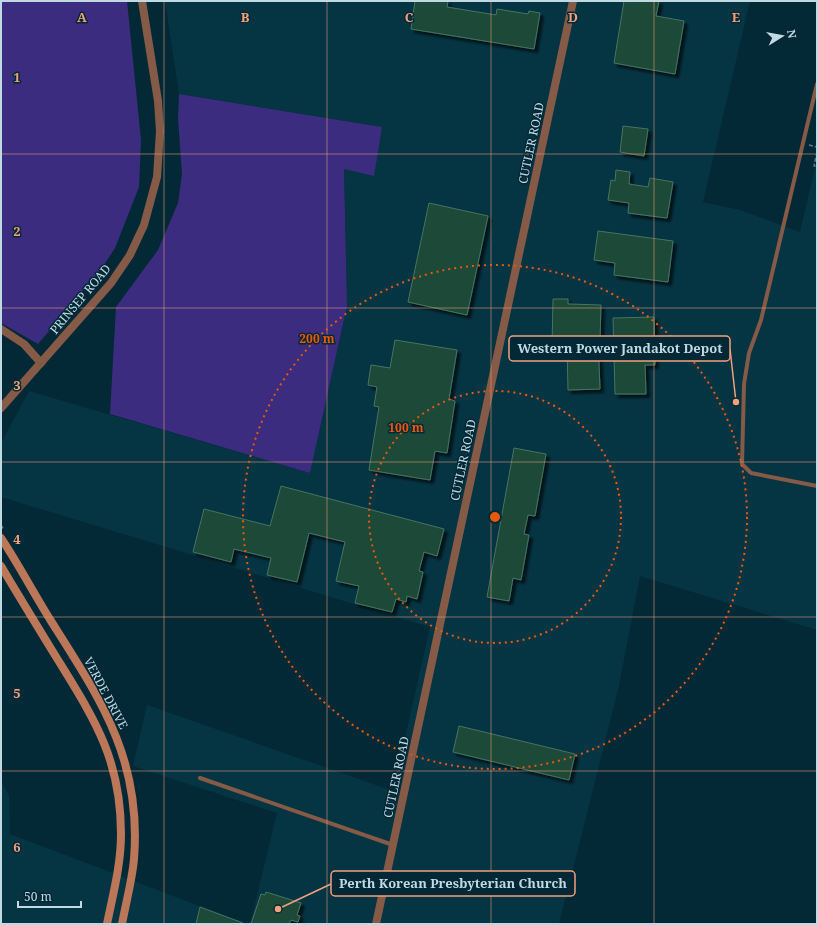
<svg xmlns="http://www.w3.org/2000/svg" width="818" height="925" viewBox="0 0 818 925" font-family="'Noto Serif',serif">
<style>
.built{fill:#053443}
.green{fill:#3b2c7f}
.building{fill:#1b4837;stroke:#487462;filter:url(#shadow)}
.lines{fill:none;stroke-linecap:round;stroke-linejoin:round}
.path{stroke:#5b7a85;stroke-width:1.5;stroke-dasharray:4 2;stroke-linecap:butt}
.lane{stroke:#855a46;stroke-width:4}
.street{stroke:#855a46;stroke-width:8}
.secondary{stroke:#bb7757;stroke-width:8}
.grid{fill:none;stroke:#f1a17c;stroke-width:1;stroke-opacity:0.55}
.ring{fill:none;stroke:#e8590c;stroke-width:2;stroke-dasharray:2 4}
.labels{text-anchor:middle;dominant-baseline:central;stroke-width:3;stroke-linejoin:round;paint-order:stroke}
.street-label{font-size:12px;fill:#c1d9e3;stroke:#042936}
.grid-label{font-size:13px;text-anchor:middle;font-weight:bold;fill:#f1a17c;stroke:#042936;stroke-width:3;stroke-linejoin:round;paint-order:stroke}
.centre{fill:#e8590c;stroke:#042936;stroke-width:2}
.ring-label{font-size:12px;text-anchor:middle;font-weight:bold;fill:#e8590c;stroke:#042936;stroke-width:3;stroke-linejoin:round;paint-order:stroke}
.leader{fill:none;stroke:#f1a17c;stroke-width:1.5}
.callout-dot{fill:#f1a17c;stroke:#042936;stroke-width:1.5}
.callout{fill:#042936;stroke:#f1a17c;stroke-width:1.5}
.callout-label{font-size:13px;text-anchor:middle;font-weight:bold;fill:#c1d9e3}
</style>
<defs>
<filter id="shadow"><feDropShadow dx="3.5" dy="3.5" stdDeviation="1" flood-color="#0009"/></filter>
</defs>
<rect width="100%" height="100%" fill="#042936"/>
<g class="built">
<path d="M165 1H750L703 202 740 210 800 232 817 159V630L640 576 619 686 559 924H250L277 813 133 766 147 705 393 791 430 627 1 497V443L29 391 310 473 347 306 344 169 382 127 179 94Z"/>
<path d="M1 781 9 796 10 834 247 924H1Z"/>
</g>
<g class="green">
<path d="M1 1H127L141 140 139 187 115 248 100 271 38 344 1 323Z"/>
<path d="M179 94 382 127 374 176 344 169 347 306 310 473 110 414 116 307 158 250 178 203 182 174 178 119Z"/>
</g>
<g class="building">
<path d="M415 1H448L447 7 496 15 497 9 528 14 529 11 540 13 534 49 411 29Z"/>
<path d="M624 1H659L656 16 684 21 675 74 614 63Z"/>
<path d="M623 126 648 129 644 156 620 152Z"/>
<path d="M616 170 630 172 629 184 648 187 650 178 673 182 667 218 628 213 629 203 608 200 611 180 615 181Z"/>
<path d="M429 203 488 216 467 315 408 302Z"/>
<path d="M598 231 673 241 668 282 614 275 615 263 594 260Z"/>
<path d="M553 299H568V304L601 305 600 339H598L600 389 568 390 567 347H552Z"/>
<path d="M654 317 655 365H645L646 394H615L613 318Z"/>
<path d="M395 340 457 350 449 399 455 401 447 453 435 451 430 480 369 470 379 407 374 406 377 387 368 385 371 365 390 368Z"/>
<path d="M514 448 546 454 535 516 528 515 524 534 529 535 521 580 513 578 509 601 487 597Z"/>
<path d="M281 486 444 529 437 556 424 552 419 571 423 572 417 599 407 596 406 602 396 599 392 612 355 603 359 586 336 581 345 542 309 533 297 582 267 575 271 558 234 549 231 562 193 552 204 509 270 526Z"/>
<path d="M459 726 575 754 569 780 453 752Z"/>
<path d="M266 892 301 903 297 915 300 916 298 922 291 920 289 924H251L261 894 265 895Z"/>
<path d="M200 907 243 923V924H196Z"/>
</g>
<g class="lines">
<g class="path">
<path d="M809 145 817 147"/>
<path d="M817 152 814 166H817"/>
<path d="M1 525 4 530"/>
</g>
<g class="lane">
<path d="M817 84 761 320 749 353 744 384 742 464 751 473 817 486"/>
<path d="M200 778 393 845"/>
</g>
<g class="street">
<path d="M1 329 24 344 41 363"/>
<path d="M1 408 111 283 130 255 144 225 157 177 160 131 158 101 142 1"/>
<path d="M376 924 573 1"/>
</g>
<g class="secondary">
<path d="M1 538C19 565 34 594 51 621 101 700 142 760 134 859 132 881 126 902 122 924"/>
<path d="M1 566C20 598 39 629 58 660 95 720 121 760 121 834 121 865 113 894 107 924"/>
</g>
</g>
<path class="grid" d="M164 1V924M327 1V924M491 1V924M654 1V924M1 154H817M1 308H817M1 462H817M1 617H817M1 771H817"/>
<g class="ring">
<circle cx="495" cy="517" r="126"/>
<circle cx="495" cy="517" r="252"/>
</g>
<g class="labels">
<g class="street-label">
<text transform="translate(531 143) rotate(-78)">CUTLER ROAD</text>
<text transform="translate(80 299) rotate(-50)">PRINSEP ROAD</text>
<text transform="translate(463 460) rotate(-78)">CUTLER ROAD</text>
<text transform="translate(106 693) rotate(62)">VERDE DRIVE</text>
<text transform="translate(396 777) rotate(-78)">CUTLER ROAD</text>
</g>
</g>
<g class="grid-label">
<text x="82" y="22">A</text>
<text x="245" y="22">B</text>
<text x="409" y="22">C</text>
<text x="573" y="22">D</text>
<text x="736" y="22">E</text>
<text x="17" y="82">1</text>
<text x="17" y="236">2</text>
<text x="17" y="390">3</text>
<text x="17" y="544">4</text>
<text x="17" y="698">5</text>
<text x="17" y="852">6</text>
</g>
<circle cx="495" cy="517" r="6" class="centre"/>
<g class="ring-label">
<text x="317" y="343">200 m</text>
<text x="406" y="432">100 m</text>
</g>
<path class="leader" d="M736 402L730 349M278 909L331 884"/>
<g class="callout-dot">
<circle cx="736" cy="402" r="4"/>
<circle cx="278" cy="909" r="4"/>
</g>
<g class="callout">
<rect x="509" y="336" width="221" height="25" rx="4"/>
<rect x="331" y="871" width="244" height="25" rx="4"/>
</g>
<g class="callout-label">
<text x="620" y="353">Western Power Jandakot Depot</text>
<text x="453" y="888">Perth Korean Presbyterian Church</text>
</g>
<rect width="818" height="925" fill="none" stroke="#c1d9e3" stroke-width="4"/>
<g transform="translate(782 36) rotate(79)" stroke="#042936" stroke-width="3" paint-order="stroke">
<path d="M0-3L7 15L0 10L-7 15Z" fill="#c1d9e3"/>
<text y="-6" font-size="11" font-weight="bold" text-anchor="middle" fill="#c1d9e3">N</text>
</g>
<path d="M18 901v6h63v-6" fill="none" stroke="#c1d9e3" stroke-width="2"/>
<text x="24" y="901" font-size="12" fill="#c1d9e3" stroke="#042936" stroke-width="3" paint-order="stroke">50 m</text>
</svg>
